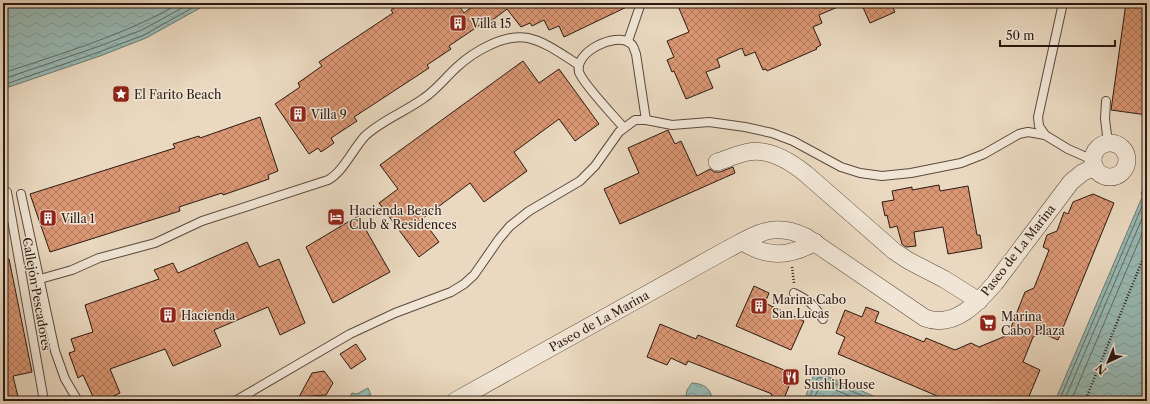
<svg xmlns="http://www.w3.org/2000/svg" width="1150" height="404" viewBox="0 0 1150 404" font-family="'Libre Caslon Text',serif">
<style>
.water{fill:url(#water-waves);stroke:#6c7a73}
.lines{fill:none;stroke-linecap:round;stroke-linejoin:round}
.shore{stroke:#626a63;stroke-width:1}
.building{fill:url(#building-cross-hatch);stroke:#2b1911}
.service-casing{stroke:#5b493d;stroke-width:10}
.minor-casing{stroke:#5b493d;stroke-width:18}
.path{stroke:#2b1911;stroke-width:2.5;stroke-dasharray:1 2;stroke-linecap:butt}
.service{stroke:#f1e6d6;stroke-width:8}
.minor{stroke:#f1e6d6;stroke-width:17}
.labels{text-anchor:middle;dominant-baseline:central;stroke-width:3;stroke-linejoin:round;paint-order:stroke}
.poi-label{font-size:12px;fill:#2b1911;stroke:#f1e6d6;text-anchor:start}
.street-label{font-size:12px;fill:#2b1911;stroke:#f1e6d6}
</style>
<defs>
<pattern id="water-waves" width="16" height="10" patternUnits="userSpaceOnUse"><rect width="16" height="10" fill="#98bab5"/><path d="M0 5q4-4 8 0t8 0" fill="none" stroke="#839f9b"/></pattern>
<pattern id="building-cross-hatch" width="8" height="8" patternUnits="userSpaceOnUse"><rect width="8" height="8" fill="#db9774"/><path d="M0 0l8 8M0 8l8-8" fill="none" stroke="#b27a5e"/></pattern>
</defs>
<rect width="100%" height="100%" fill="#ead9c0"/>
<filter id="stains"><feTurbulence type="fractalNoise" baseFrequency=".005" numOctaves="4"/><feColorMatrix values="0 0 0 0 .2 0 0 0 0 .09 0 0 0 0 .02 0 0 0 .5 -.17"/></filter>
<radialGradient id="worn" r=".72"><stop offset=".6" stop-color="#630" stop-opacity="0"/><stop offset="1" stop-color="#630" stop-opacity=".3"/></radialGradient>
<g class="water">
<path d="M3 3H209L146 38 100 56 3 89Z"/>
<path d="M1147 179V401H1055L1143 195 1141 194Z"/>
<path d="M815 371 885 401H804Z"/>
<path d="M692 383C705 384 710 388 713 401H685L687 390Z"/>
<path d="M368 388 371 395 363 399 364 401 348 400 352 393 357 394Z"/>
</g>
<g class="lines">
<g class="shore">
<path d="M3 73C63 53 125 35 180 3"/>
<path d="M3 79 97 47 142 30 191 3"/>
<path d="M3 85 99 52 144 35 201 3"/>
<path d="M808 401 817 379 819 377 875 401"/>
<path d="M813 401 820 385 821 384 862 401"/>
<path d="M1059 401 1146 197 1147 189"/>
<path d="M1064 401 1147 207"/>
<path d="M1071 401 1147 222"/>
</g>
</g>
<g class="building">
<path d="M402 3H457L464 13 477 3H635L564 37 559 26 549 30 544 20 532 26 530 23 521 27 507 9 482 28 480 25 449 46 451 49 427 65 429 68 354 117 357 121 331 138 334 143 321 152 318 148 309 154 275 104 300 87 298 83 322 66 319 62 393 13 391 10Z"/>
<path d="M685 3H847L819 15 822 23 813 27 821 45 816 48 817 49 767 71 766 69 763 70 755 52 745 56 742 48 717 59 720 67 706 72 713 88 686 99 674 71 672 72 667 60 674 57 667 41 689 32 678 6Z"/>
<path d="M861 3H891L895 12 870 23Z"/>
<path d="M1126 3H1147V115L1111 110Z"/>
<path d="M523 61 539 83 559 69 599 124 575 141 559 119 514 152 527 171 484 202 470 183 422 219 439 242 419 257 379 203 398 189 380 165Z"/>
<path d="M260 117 278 171 268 175 269 179 223 195 222 193 179 207 180 211 50 252 30 194 175 148 173 144 199 136 200 138Z"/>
<path d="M668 130 675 144 681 141 697 176 710 169 714 172H720L733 167 735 173 620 224 604 189 639 173 628 148Z"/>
<path d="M939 185 940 191 968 186 977 235H980L982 248 948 254 943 227 914 232 916 246 906 247 902 244 897 226 890 228 887 215 885 216 882 202 894 200 892 191 912 187V190Z"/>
<path d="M1093 194 1114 203 1058 340 1042 333 1033 337 1023 362 1040 370 1027 401H970L960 397 958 401H949L838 354 845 337 836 333 845 310 862 317 866 307 879 312 875 322 924 342 926 338 955 350 971 343 979 347 1008 335 1025 292 1034 288 1049 250 1043 247 1047 235 1057 231 1064 212 1068 214 1073 202Z"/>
<path d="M358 216 390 272 333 303 306 247Z"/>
<path d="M247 242 259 267 279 259 305 323 280 335 268 307 214 330 221 346 173 366 165 349 110 369 120 393 103 401H95L83 375 78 378 69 353 75 351 71 339 93 332 85 305 159 279 154 270 173 263 178 273Z"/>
<path d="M9 259 32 372 13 376 19 401H3V260Z"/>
<path d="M754 286 769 293 765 303 804 321 791 350 736 326Z"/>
<path d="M660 324 696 339 698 335 794 374 783 401H769L772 394 688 361 686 365 671 358 667 365 647 357Z"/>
<path d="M356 344 366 359 351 369 340 354Z"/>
<path d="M324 371 333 383 326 395 299 397 312 373Z"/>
</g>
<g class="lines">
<defs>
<g id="service">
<path d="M628 41 641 3"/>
<path d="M1106 101 1105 119 1108 143"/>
<path d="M624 128C614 116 583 84 579 72 574 52 615 32 630 43 634 45 634 50 636 54L646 120"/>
<path d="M1045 135 1039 126 1038 117 1063 3"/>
<path d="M7 192 44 401"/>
<path d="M21 194 55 351 65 379 78 401"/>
<path d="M40 279 72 270 99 258 155 243 202 221 328 180C343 172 353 149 365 136 382 120 405 112 424 98 436 90 446 77 457 67 473 52 505 33 528 38 546 42 563 55 579 65"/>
<path d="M794 293C809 300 814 305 823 319"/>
<path d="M235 401 350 334 395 313 451 292 464 284 474 275 499 239 510 226 529 211 580 181 595 166 619 132 635 120H646L672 125 709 122 745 127 772 133 793 141 841 167 860 173 882 176 911 173 961 163 984 154 1019 134 1028 132 1045 135 1068 149 1093 160"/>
</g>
<g id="minor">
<circle cx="1110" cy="160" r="17"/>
<path d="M717 162C727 159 738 154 748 152 769 148 790 161 806 174L894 251 909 261 944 279 979 301"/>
<path d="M743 242C767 258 790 257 815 242"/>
<path d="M455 401 728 249C757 234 774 221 806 237L925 318C954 329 978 303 995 283L1071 182 1082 173 1094 167"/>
</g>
</defs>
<use href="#service" class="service-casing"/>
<use href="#minor" class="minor-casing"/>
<g class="path">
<path d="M792 267 794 283"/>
<path d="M1085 401 1147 249"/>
</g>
<use href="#service" class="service"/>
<use href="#minor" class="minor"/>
</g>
<defs>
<symbol id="building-square" viewBox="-11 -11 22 22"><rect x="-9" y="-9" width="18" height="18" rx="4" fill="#8f2418" stroke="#f1e6d6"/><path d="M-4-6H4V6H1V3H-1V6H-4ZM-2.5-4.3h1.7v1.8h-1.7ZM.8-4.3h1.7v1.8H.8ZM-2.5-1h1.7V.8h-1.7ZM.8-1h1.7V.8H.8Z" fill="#fff"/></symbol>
<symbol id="sight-square" viewBox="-11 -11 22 22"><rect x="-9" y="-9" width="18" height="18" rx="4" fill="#8f2418" stroke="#f1e6d6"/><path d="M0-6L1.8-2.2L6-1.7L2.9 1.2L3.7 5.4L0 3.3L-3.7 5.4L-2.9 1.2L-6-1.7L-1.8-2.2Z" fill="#fff"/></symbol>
<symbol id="hotel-square" viewBox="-11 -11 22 22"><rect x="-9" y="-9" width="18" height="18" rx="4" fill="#8f2418" stroke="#f1e6d6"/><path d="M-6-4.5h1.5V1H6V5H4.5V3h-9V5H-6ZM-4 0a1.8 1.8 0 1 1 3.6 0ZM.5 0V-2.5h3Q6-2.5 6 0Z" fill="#fff"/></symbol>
<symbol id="supermarket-square" viewBox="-11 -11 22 22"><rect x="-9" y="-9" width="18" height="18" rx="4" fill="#8f2418" stroke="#f1e6d6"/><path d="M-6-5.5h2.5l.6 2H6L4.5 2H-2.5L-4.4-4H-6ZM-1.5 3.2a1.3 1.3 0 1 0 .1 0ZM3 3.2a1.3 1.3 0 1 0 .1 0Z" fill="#fff"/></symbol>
<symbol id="restaurant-square" viewBox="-11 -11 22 22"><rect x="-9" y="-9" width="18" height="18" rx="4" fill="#8f2418" stroke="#f1e6d6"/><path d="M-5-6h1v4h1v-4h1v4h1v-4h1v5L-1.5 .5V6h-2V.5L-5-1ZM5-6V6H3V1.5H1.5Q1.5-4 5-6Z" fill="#fff"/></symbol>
</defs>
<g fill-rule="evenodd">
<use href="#building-square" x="448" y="13" width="20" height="20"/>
<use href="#sight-square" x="111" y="84" width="20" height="20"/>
<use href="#building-square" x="288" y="104" width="20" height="20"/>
<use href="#hotel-square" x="326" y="207" width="20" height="20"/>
<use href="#building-square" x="38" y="208" width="20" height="20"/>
<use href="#building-square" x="749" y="296" width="20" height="20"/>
<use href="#building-square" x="158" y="305" width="20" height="20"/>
<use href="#supermarket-square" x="978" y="313" width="20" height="20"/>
<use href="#restaurant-square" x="781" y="367" width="20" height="20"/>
</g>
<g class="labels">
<g class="poi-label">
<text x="471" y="23">Villa 15</text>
<text x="134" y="94">El Farito Beach</text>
<text x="311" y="114">Villa 9</text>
<text x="349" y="210">Hacienda Beach<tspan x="349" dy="14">Club &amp; Residences</tspan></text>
<text x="61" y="218">Villa 1</text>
<text x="772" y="299">Marina Cabo<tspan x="772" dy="14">San Lucas</tspan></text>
<text x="181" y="315">Hacienda</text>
<text x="1001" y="316">Marina<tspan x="1001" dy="14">Cabo Plaza</tspan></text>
<text x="804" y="370">Imomo<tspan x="804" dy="14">Sushi House</tspan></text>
</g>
<g class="street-label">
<text transform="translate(1018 250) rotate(-52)">Paseo de La Marina</text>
<text transform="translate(37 294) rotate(80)">Callejón Pescadores</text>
<text transform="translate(599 321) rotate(-29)">Paseo de La Marina</text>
</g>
</g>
<rect width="1150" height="404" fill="none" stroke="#ead9c0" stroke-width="16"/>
<rect x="4" y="4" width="1142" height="396" fill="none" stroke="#2b1911" stroke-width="2"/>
<rect x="8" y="8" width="1134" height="388" fill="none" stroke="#2b1911"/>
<g transform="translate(1108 362) rotate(224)" stroke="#f1e6d6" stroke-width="3" paint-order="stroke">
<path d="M0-3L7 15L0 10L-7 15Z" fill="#2b1911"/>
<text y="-6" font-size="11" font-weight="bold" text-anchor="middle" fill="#2b1911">N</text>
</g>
<path d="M1000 40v6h115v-6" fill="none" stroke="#2b1911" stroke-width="2"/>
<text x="1006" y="40" font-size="12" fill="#2b1911" stroke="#f1e6d6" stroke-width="3" paint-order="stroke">50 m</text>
<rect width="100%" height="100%" filter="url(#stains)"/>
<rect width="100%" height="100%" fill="url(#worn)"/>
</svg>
